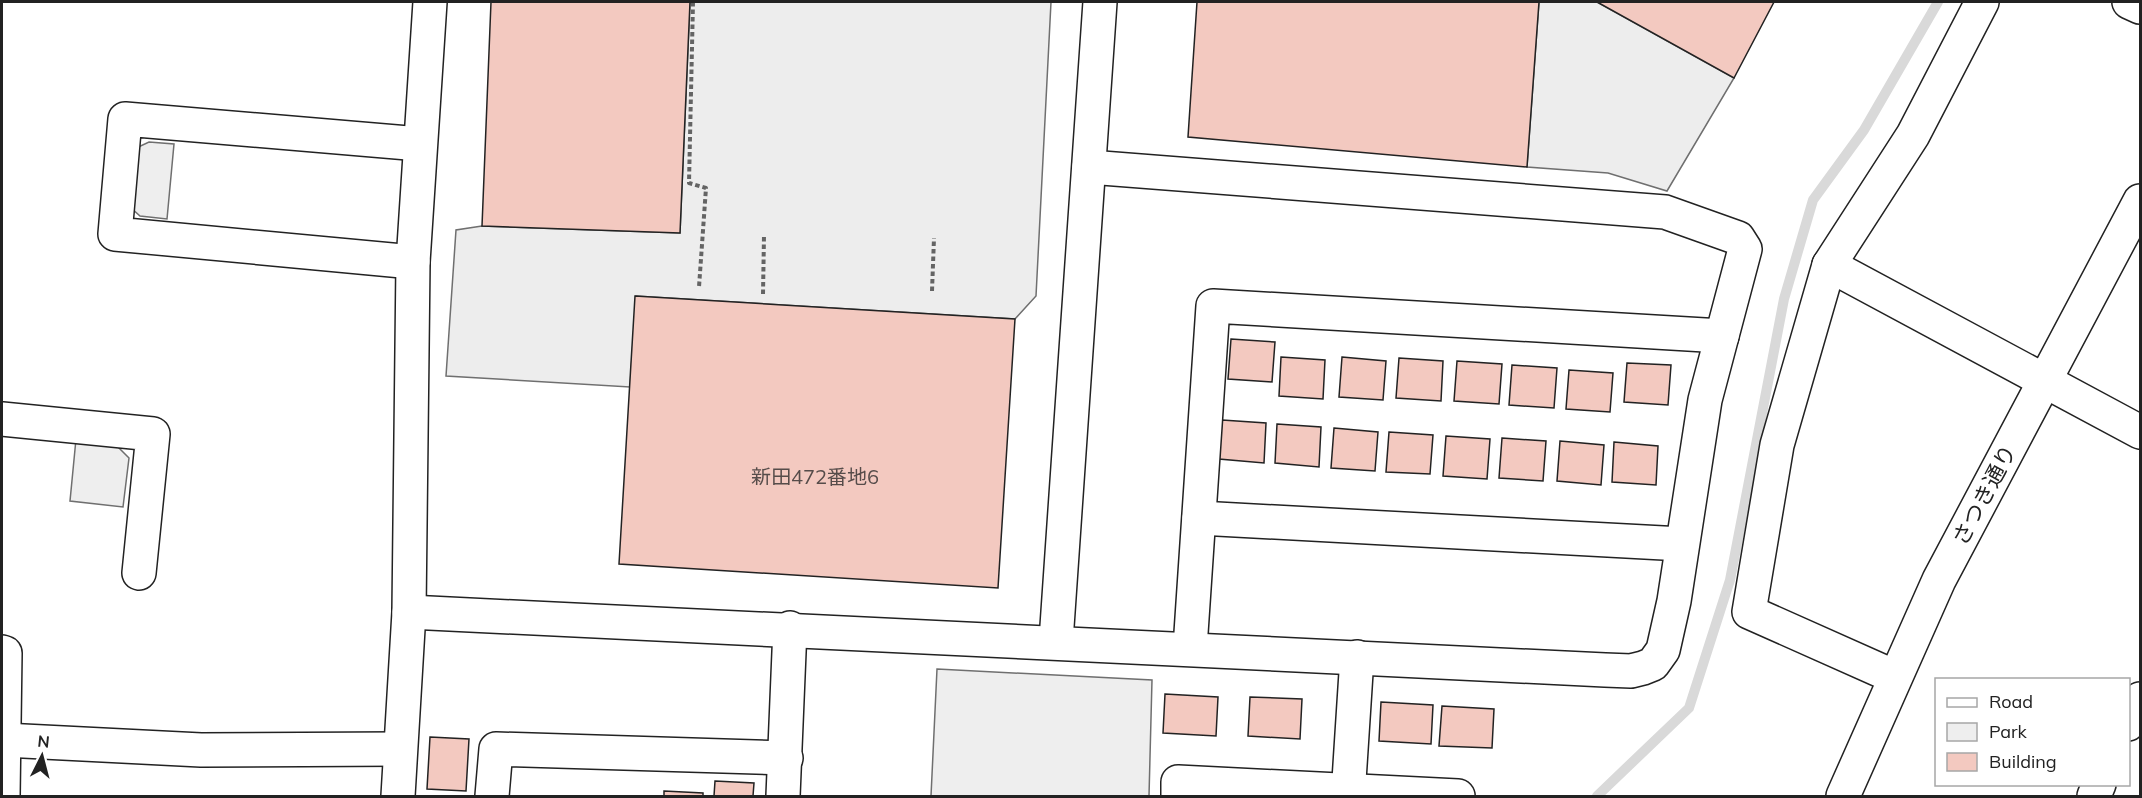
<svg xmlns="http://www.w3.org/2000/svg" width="2142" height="798" viewBox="0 0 2142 798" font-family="Mulish,'Noto Sans JP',sans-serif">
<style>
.green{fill:#eee;stroke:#6f6f6f;stroke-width:1.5}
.parking{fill:#ededed;stroke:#6f6f6f;stroke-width:1.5}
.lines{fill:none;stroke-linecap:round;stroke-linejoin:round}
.stream{stroke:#d9d9d9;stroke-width:10}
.building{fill:#f3c9c0;stroke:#222;stroke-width:1.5}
.minor-casing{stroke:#222;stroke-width:36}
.path{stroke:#646464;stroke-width:4;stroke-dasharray:4.5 3;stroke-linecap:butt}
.minor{stroke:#fff;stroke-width:33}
.labels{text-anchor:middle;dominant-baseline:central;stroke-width:4.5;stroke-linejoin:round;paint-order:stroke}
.number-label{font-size:20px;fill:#564c4a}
.street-label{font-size:22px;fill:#222;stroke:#fff}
</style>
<rect width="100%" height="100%" fill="#fff"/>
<g class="green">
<path d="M149 142 174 144 167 219 140 216 129 206 134 149Z"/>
<path d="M76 439 114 443 129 458 123 507 70 501Z"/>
<path d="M937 669 1152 680 1149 796H931Z"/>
</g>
<g class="parking">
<path d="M690 2H1051L1036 296 1015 319 636 296 630 387 446 376 456 230 482 226 680 233Z"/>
<path d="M1539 2H1597L1734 78 1667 191 1608 173 1527 167Z"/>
</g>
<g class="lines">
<path class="stream" d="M1597 796 1689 708 1730 580 1784 299 1813 200 1864 130 1938 2"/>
</g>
<g class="building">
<path d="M491 2H690L680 233 482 226Z"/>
<path d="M1197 2H1539L1527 167 1188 137Z"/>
<path d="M1597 2H1774L1734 78Z"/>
<path d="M635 296 1015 319 998 588 619 564Z"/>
<path d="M1231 339 1275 342 1272 382 1228 379Z"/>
<path d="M1281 357 1325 360 1323 399 1279 396Z"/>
<path d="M1342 357 1386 361 1383 400 1339 397Z"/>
<path d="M1399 358 1443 361 1441 401 1396 398Z"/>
<path d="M1457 361 1502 364 1499 404 1454 401Z"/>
<path d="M1627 363 1671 365 1668 405 1624 402Z"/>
<path d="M1512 365 1557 368 1554 408 1509 405Z"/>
<path d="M1569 370 1613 373 1610 412 1566 409Z"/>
<path d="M1222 420 1266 423 1264 463 1219 459Z"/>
<path d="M1277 424 1321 427 1319 467 1275 463Z"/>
<path d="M1334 428 1378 432 1375 471 1331 468Z"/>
<path d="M1389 432 1433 435 1430 474 1386 472Z"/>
<path d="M1446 436 1490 439 1487 479 1443 476Z"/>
<path d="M1502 438 1546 441 1543 481 1499 478Z"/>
<path d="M1560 441 1604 445 1601 485 1557 481Z"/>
<path d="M1614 442 1658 446 1656 485 1612 482Z"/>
<path d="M1165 694 1218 697 1216 736 1163 733Z"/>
<path d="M1250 697 1302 699 1300 739 1248 736Z"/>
<path d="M1381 702 1433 705 1431 744 1379 741Z"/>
<path d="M1442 706 1494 709 1492 748 1439 746Z"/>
<path d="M430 737 469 739 466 791 427 789Z"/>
<path d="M715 781 754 783 753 796H714Z"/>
<path d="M664 791 703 793V796H664Z"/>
</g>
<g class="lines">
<defs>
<g id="minor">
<path d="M2129 2 2140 7"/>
<path d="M413 262 115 234 125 119 420 144"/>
<path d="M1829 265 2140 432"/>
<path d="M2 419 153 434 139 573"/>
<path d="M1199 518 1682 544"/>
<path d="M409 612 1605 670 1631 671 1643 668 1653 664 1663 650 1674 601 1705 400 1745 249 1738 238 1665 212 1089 167"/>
<path d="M1056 641 1100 2"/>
<path d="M1190 648 1213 306 1722 336"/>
<path d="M2 652 5 653 3 796"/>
<path d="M1895 677 1749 612 1777 445 1829 265 1913 135 1982 2"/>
<path d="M2128 724 2140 699"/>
<path d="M4 740 201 750 400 749"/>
<path d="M398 796 409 612 413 262 430 2"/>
<path d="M492 796 496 749 786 758"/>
<path d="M783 796 790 628"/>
<path d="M1178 796V782L1458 796"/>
<path d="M1348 796 1357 657"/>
<path d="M1843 796 1939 580 2140 201"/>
<path d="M2094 796 2099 784"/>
</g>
</defs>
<use href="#minor" class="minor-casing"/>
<g class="path">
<path d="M693 2 689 183 706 188 699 287"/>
<path d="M932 291 934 238"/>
<path d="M763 294 764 235"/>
</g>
<use href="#minor" class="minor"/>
</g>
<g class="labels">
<g class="number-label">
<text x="815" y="476">新田472番地6</text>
</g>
<g class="street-label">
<text transform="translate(1984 495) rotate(-62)">さつき通り</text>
</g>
</g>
<rect width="2142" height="798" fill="none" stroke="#222222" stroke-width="6"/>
<rect x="1935" y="678" width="195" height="108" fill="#ffffff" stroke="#a7a7a7" stroke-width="1.5"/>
<rect x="1947" y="698" width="30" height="9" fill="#ffffff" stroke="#a7a7a7" stroke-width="1.5"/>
<text x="1989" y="708" font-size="18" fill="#222222">Road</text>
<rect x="1947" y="723" width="30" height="18" fill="#eeeeee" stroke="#a7a7a7" stroke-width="1.5"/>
<text x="1989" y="738" font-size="18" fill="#222222">Park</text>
<rect x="1947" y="753" width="30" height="18" fill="#f3c9c0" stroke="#a7a7a7" stroke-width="1.5"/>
<text x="1989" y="768" font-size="18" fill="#222222">Building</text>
<g transform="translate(42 756) rotate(6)" stroke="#ffffff" stroke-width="4.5" paint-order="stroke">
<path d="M0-4.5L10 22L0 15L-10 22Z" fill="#222222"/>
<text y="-9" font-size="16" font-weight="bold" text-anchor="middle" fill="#222222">N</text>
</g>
</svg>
